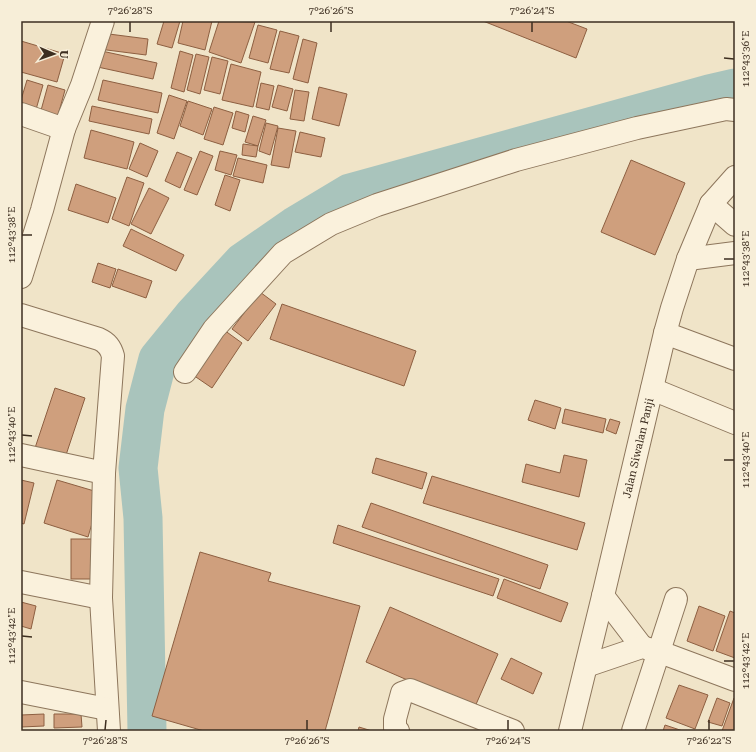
<svg xmlns="http://www.w3.org/2000/svg" width="756" height="752" viewBox="0 0 756 752" font-family="'Roboto Serif',serif">
<style>
.lines{fill:none;stroke-linecap:round;stroke-linejoin:round}
.river{stroke:#a9c4bc;stroke-width:39}
.building{fill:#cf9f7d;stroke:#8d5f41}
.minor-casing{stroke:#8d765c;stroke-width:24}
.minor{stroke:#faf1dc;stroke-width:22}
.ticks{fill:none;stroke:#3d2e20;stroke-width:1.5}
.labels{text-anchor:middle;dominant-baseline:central;stroke-width:3.5;stroke-linejoin:round;paint-order:stroke}
.street-label{font-size:11px;fill:#3d2e20;stroke:#f7eed8}
.neatline{fill:none;stroke:#3d2e20;stroke-width:1.5}
.ticks-label{font-size:10px;text-anchor:middle;fill:#3d2e20}
</style>
<rect width="100%" height="100%" fill="#f0e4c8"/>
<g class="lines">
<path class="river" d="M147 731 143 518 138 468 145 409 158 359 193 316 243 262 295 226 350 193 709 94 735 88"/>
</g>
<g class="building">
<path d="M164 21H180L172 48 157 44Z"/>
<path d="M183 21H212L205 50 178 43Z"/>
<path d="M219 21 255 22 241 63 209 52Z"/>
<path d="M483 21H566L587 29 576 58Z"/>
<path d="M258 25 277 30 268 63 249 58Z"/>
<path d="M280 31 299 36 289 73 270 69Z"/>
<path d="M101 33 148 39 146 55 99 49Z"/>
<path d="M303 39 317 43 308 83 293 79Z"/>
<path d="M21 41 65 54 57 82 21 72Z"/>
<path d="M97 50 157 63 153 79 93 66Z"/>
<path d="M180 51 193 55 184 92 171 88Z"/>
<path d="M196 54 209 57 200 94 187 90Z"/>
<path d="M212 57 228 61 220 94 204 90Z"/>
<path d="M231 64 261 72 253 107 222 100Z"/>
<path d="M27 80 43 85 35 113 21 109V100Z"/>
<path d="M103 80 162 93 158 113 98 100Z"/>
<path d="M261 83 274 86 269 110 256 107Z"/>
<path d="M48 85 65 90 57 119 40 114Z"/>
<path d="M278 85 293 89 287 111 272 107Z"/>
<path d="M319 87 347 94 339 126 312 119Z"/>
<path d="M295 90 309 92 304 121 290 119Z"/>
<path d="M169 95 187 101 174 139 157 133Z"/>
<path d="M188 101 212 109 203 135 180 126Z"/>
<path d="M92 106 152 119 149 134 89 121Z"/>
<path d="M214 107 233 113 223 145 204 139Z"/>
<path d="M236 111 249 115 245 132 232 128Z"/>
<path d="M253 116 266 120 258 146 245 142Z"/>
<path d="M266 123 278 126 270 155 259 151Z"/>
<path d="M278 128 296 131 289 168 271 165Z"/>
<path d="M91 130 134 142 127 169 84 158Z"/>
<path d="M300 132 325 138 321 157 295 152Z"/>
<path d="M140 143 158 151 147 177 129 169Z"/>
<path d="M243 144 258 146 256 157 242 155Z"/>
<path d="M200 151 213 156 197 195 184 190Z"/>
<path d="M220 151 237 155 231 175 215 170Z"/>
<path d="M177 152 192 158 180 188 165 181Z"/>
<path d="M238 158 267 165 263 183 233 176Z"/>
<path d="M631 160 685 183 655 255 601 232Z"/>
<path d="M225 175 240 180 230 211 215 205Z"/>
<path d="M127 177 144 183 129 226 112 219Z"/>
<path d="M76 184 116 198 108 223 68 210Z"/>
<path d="M149 188 169 198 151 234 131 224Z"/>
<path d="M131 229 184 255 176 271 123 246Z"/>
<path d="M98 263 116 269 110 288 92 282Z"/>
<path d="M118 269 152 281 146 298 112 286Z"/>
<path d="M260 292 276 304 248 341 232 329Z"/>
<path d="M282 304 416 351 404 386 270 339Z"/>
<path d="M224 330 242 343 212 388 193 375Z"/>
<path d="M55 388 85 398 64 461 34 451Z"/>
<path d="M535 400 561 408 555 429 528 420Z"/>
<path d="M565 409 606 419 603 433 562 423Z"/>
<path d="M610 419 620 422 616 434 606 430Z"/>
<path d="M564 455 587 460 579 497 522 482 526 464 560 473Z"/>
<path d="M376 458 427 473 422 489 372 473Z"/>
<path d="M432 476 585 523 577 550 423 503Z"/>
<path d="M21 480 34 483 24 524 21 523Z"/>
<path d="M57 480 101 493 88 537 44 523Z"/>
<path d="M371 503 548 565 540 589 362 527Z"/>
<path d="M338 525 499 579 493 596 333 543Z"/>
<rect x="71" y="539" width="23" height="40"/>
<path d="M200 552 271 573 268 581 360 606 325 731H204L152 716Z"/>
<path d="M504 579 568 603 561 622 497 598Z"/>
<path d="M21 602 36 606 31 629 21 626Z"/>
<path d="M699 606 725 616 713 651 687 641Z"/>
<path d="M390 607 498 654 474 709 366 662Z"/>
<path d="M730 611 735 613V658L716 651Z"/>
<path d="M511 658 542 673 533 694 501 679Z"/>
<path d="M679 685 708 695 695 729 666 718Z"/>
<path d="M717 698 730 703 722 726 708 722Z"/>
<path d="M734 698 735 699V731H722Z"/>
<path d="M44 714V726L21 727V715Z"/>
<path d="M54 714H81L82 727 54 728Z"/>
<path d="M665 725 683 731H663Z"/>
<path d="M359 727 372 731H358Z"/>
</g>
<g class="lines">
<defs>
<g id="minor">
<path d="M21 114 64 129 82 85 103 21"/>
<path d="M711 204 735 225"/>
<path d="M688 259 735 253"/>
<path d="M21 277 42 210 64 129"/>
<path d="M21 315 99 339C106 342 111 348 113 356L104 473 101 598 109 731"/>
<path d="M665 333 735 359"/>
<path d="M185 372 214 329 283 253 331 224 377 205 516 160 637 128 726 109 735 110"/>
<path d="M652 389 735 423"/>
<path d="M21 455 104 473"/>
<path d="M21 582 101 598"/>
<path d="M603 596 642 647"/>
<path d="M586 666 642 647 660 652 735 680"/>
<path d="M21 692 107 709"/>
<path d="M398 731 395 728V719L402 693 410 690 513 731"/>
<path id="s1" d="M570 731 603 596 665 333 672 308 688 259 711 204 735 177"/>
<path d="M633 731 676 599"/>
</g>
</defs>
<use href="#minor" class="minor-casing"/>
<use href="#minor" class="minor"/>
</g>
<path class="ticks" d="M130 32V22M331 32V22M532 32V22M724 58 734 59M22 235H32M724 259H734M22 435 32 436M724 460H734M22 636 32 637M724 661H734M105 730 106 720M307 730V720M508 730V720M709 730V720"/>
<g class="labels">
<g class="street-label">
<text stroke="none"><textPath href="#s1" startOffset="291">Jalan Siwalan Panji</textPath></text>
</g>
</g>
<rect width="756" height="752" fill="none" stroke="#f7eed8" stroke-width="44"/>
<g transform="translate(54 54) rotate(92)" stroke="#f7eed8" stroke-width="3" paint-order="stroke">
<path d="M0-3L7 15L0 10L-7 15Z" fill="#3d2e20"/>
<text y="-6" font-size="11" font-weight="bold" text-anchor="middle" fill="#3d2e20">U</text>
</g>
<rect x="22" y="22" width="712" height="708" class="neatline"/>
<g class="ticks-label">
<text x="130" y="14">7°26'28"S</text>
<text x="331" y="14">7°26'26"S</text>
<text x="532" y="14">7°26'24"S</text>
<text transform="translate(745 59) rotate(-90)" y="4">112°43'36"E</text>
<text transform="translate(11 235) rotate(-90)" y="4">112°43'38"E</text>
<text transform="translate(745 259) rotate(-90)" y="4">112°43'38"E</text>
<text transform="translate(11 435) rotate(-90)" y="4">112°43'40"E</text>
<text transform="translate(745 460) rotate(-90)" y="4">112°43'40"E</text>
<text transform="translate(11 636) rotate(-90)" y="4">112°43'42"E</text>
<text transform="translate(745 661) rotate(-90)" y="4">112°43'42"E</text>
<text x="105" y="744">7°26'28"S</text>
<text x="307" y="744">7°26'26"S</text>
<text x="508" y="744">7°26'24"S</text>
<text x="709" y="744">7°26'22"S</text>
</g>
</svg>
